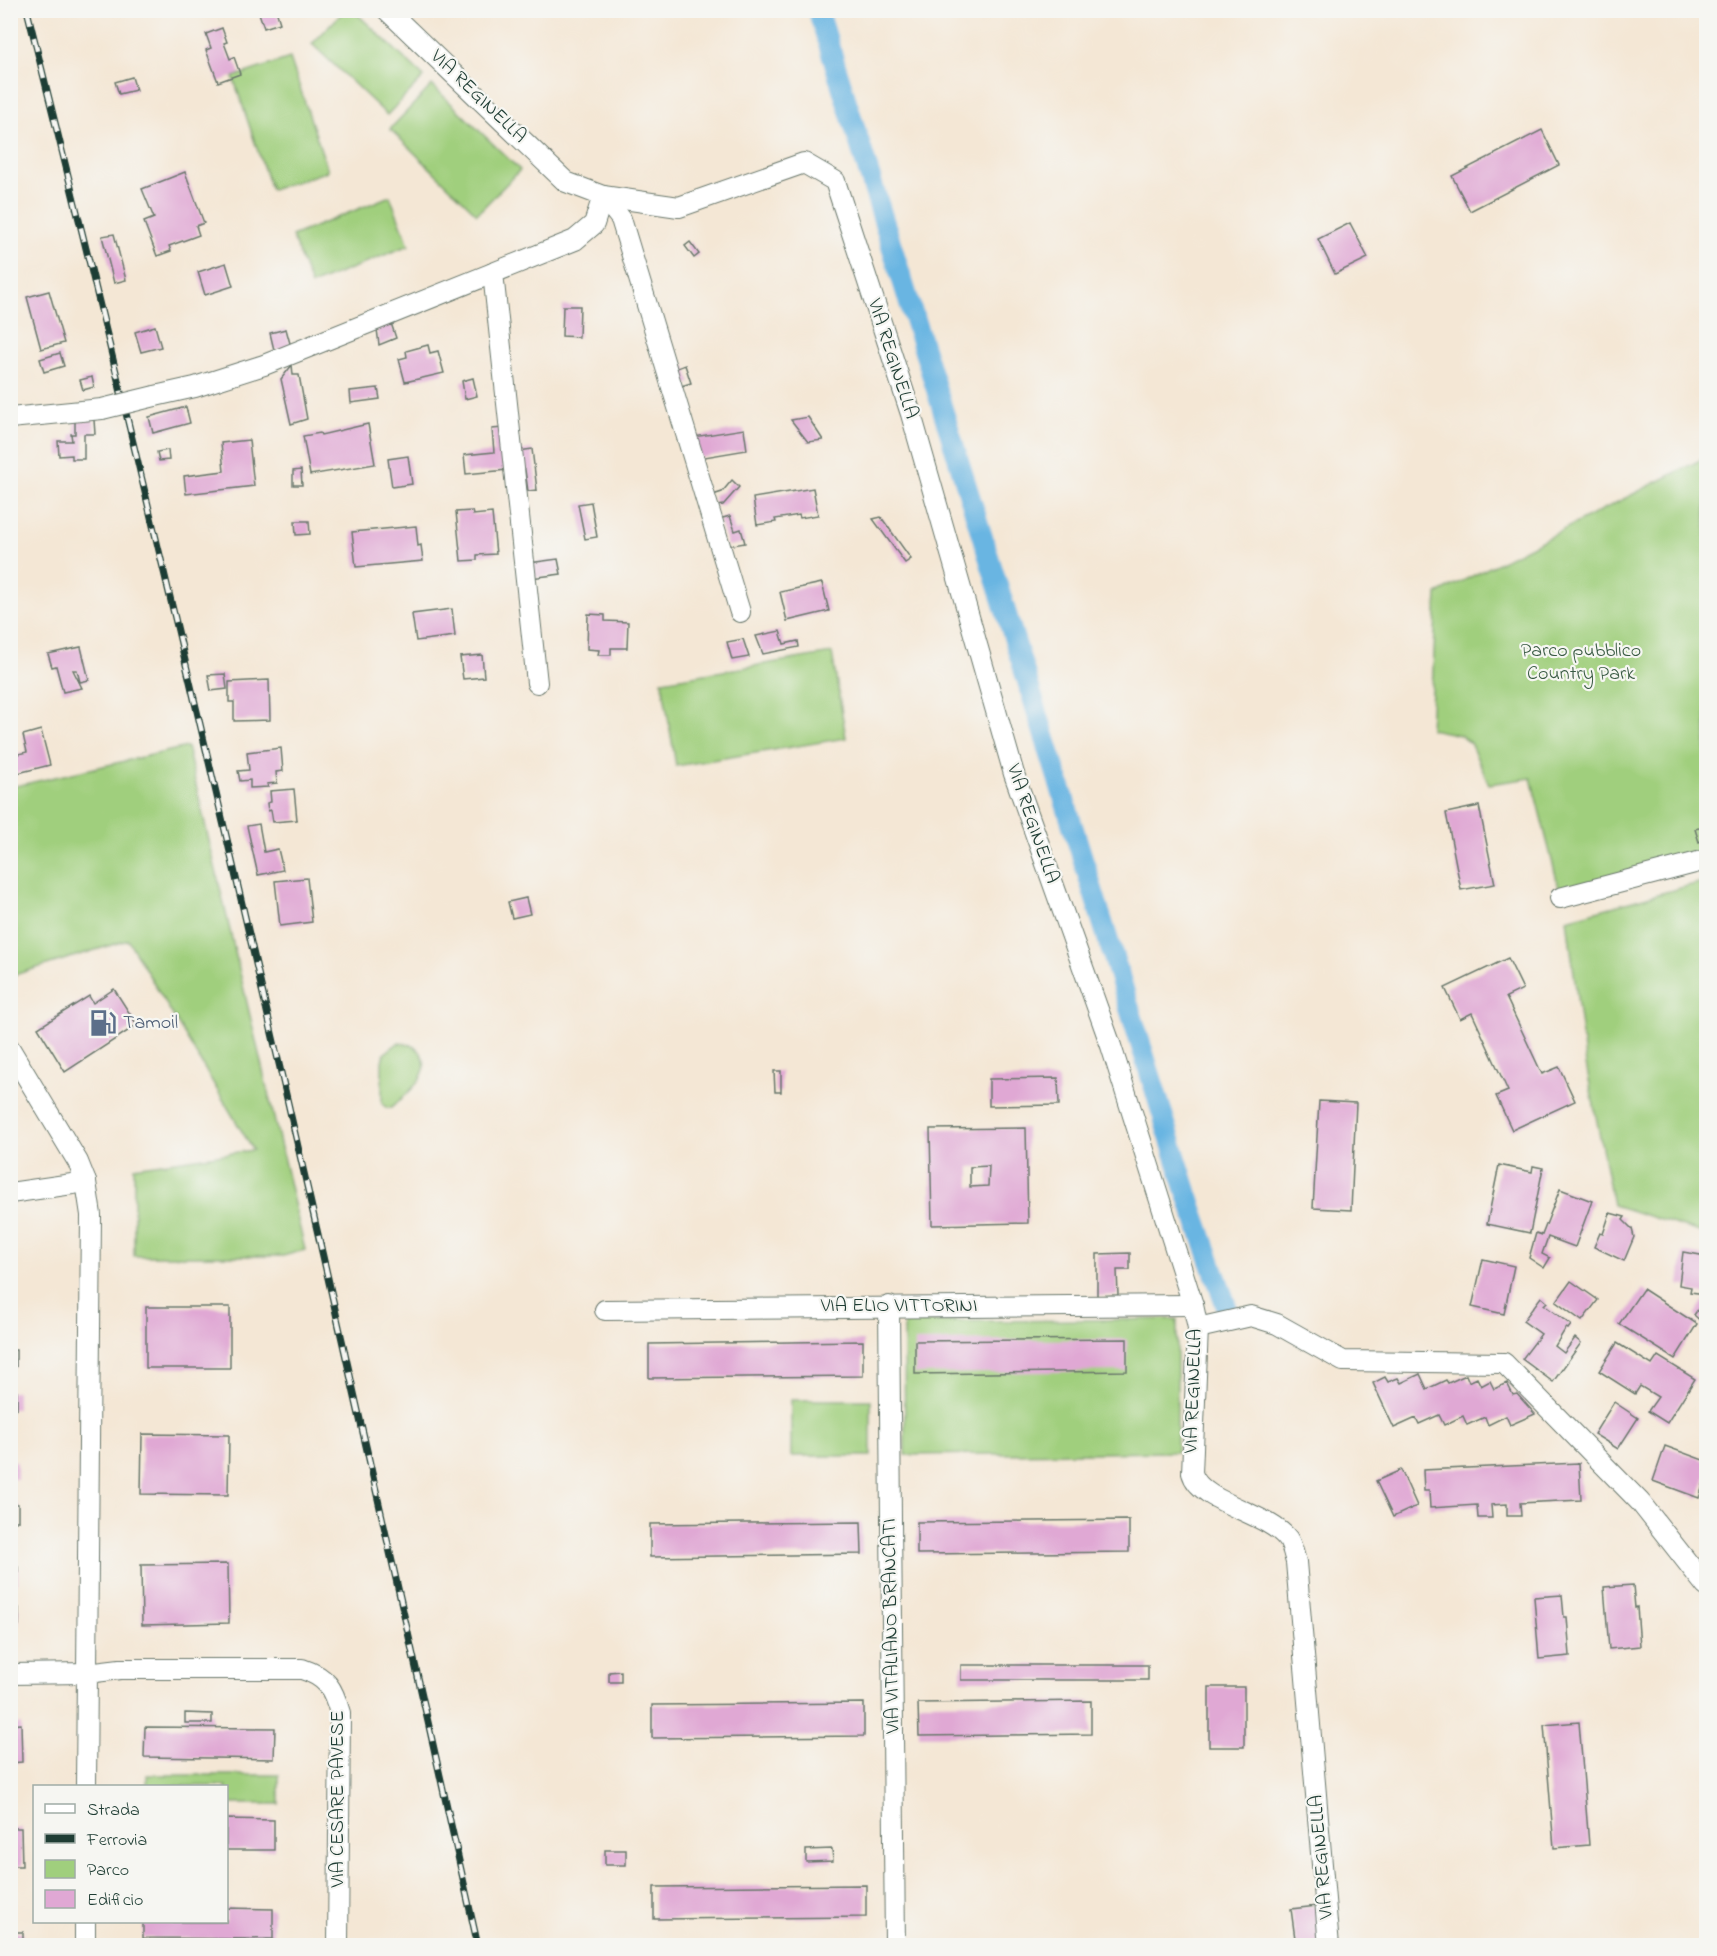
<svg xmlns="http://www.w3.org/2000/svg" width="1717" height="1956" viewBox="0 0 1717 1956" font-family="'Indie Flower',sans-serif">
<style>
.green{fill:#a0cf7d;stroke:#608658;stroke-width:1.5}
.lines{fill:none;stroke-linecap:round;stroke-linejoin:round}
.canal{stroke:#69b5e2;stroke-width:21}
.building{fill:#e0a8d4;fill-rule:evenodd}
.minor-casing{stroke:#6a786c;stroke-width:22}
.minor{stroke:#fff;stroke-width:20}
.rail-casing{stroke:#1f3d34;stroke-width:7}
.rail{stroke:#f6f6f2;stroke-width:4.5;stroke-dasharray:14;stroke-linecap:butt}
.minor-bridge-casing{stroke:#6a786c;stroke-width:22;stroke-linecap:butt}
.minor-bridge{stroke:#fff;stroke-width:20}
.labels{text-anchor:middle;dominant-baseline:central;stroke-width:4.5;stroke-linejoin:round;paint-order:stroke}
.street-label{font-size:20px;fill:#1f3d34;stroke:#f6f6f2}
.park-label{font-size:20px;fill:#395a43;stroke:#f6f6f2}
.service-label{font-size:20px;fill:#4e5e75;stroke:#f6f6f2;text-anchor:start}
</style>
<rect width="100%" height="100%" fill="#f6f6f2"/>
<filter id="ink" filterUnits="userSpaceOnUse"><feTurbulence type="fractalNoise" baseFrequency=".0167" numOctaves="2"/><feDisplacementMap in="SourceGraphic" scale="12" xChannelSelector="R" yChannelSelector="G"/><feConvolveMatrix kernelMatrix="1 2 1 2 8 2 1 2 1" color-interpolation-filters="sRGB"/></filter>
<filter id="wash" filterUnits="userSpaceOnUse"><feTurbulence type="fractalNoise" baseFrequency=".008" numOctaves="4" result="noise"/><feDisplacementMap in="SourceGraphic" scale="24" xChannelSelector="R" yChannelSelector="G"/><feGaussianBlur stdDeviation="1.35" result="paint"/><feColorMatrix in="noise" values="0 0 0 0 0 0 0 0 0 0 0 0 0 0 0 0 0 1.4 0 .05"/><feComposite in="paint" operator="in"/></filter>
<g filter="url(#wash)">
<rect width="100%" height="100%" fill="#f4e7d5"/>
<g class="green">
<path d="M344 11H354L424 77 387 115 312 44Z"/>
<path d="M290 58 328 171 271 190 233 77Z"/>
<path d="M432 85 520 170 477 214 390 129Z"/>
<path d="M390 196 409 245 311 285 292 236Z"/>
<path d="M1704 458 1706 462V850L1560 892 1531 778 1489 784 1470 743 1460 735 1430 729 1437 594Z"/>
<path d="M832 653 846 738 676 766 662 681Z"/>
<path d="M187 747 305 1250 283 1256H134V1167L253 1150 128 940 11 976V787Z"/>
<path d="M1706 881V1234L1613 1205 1585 1059 1567 919Z"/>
<path d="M398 1043C408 1043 417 1045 422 1055 433 1076 405 1095 391 1108H387L382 1104V1061L384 1054Z"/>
<path d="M1177 1319V1452L905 1455 904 1322Z"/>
<rect x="791" y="1400" width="80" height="56"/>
<path d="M147 1775H279V1804H227L226 1786H147Z"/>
</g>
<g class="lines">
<path class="canal" d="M818 10 1188 1196 1228 1311"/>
</g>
<g id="blocks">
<g class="building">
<path d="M258 10H276L280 23 264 28Z"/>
<path d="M222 28 227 42 224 43 230 59 234 57 240 74 218 82 206 50 211 48 206 34Z"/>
<path d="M132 77 136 90 119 94 115 82Z"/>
<path d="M1542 130 1559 165 1470 211 1452 176Z"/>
<path d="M185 172 204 223 196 226 199 235 169 246 171 251 157 256 144 222 154 218 142 189Z"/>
<path d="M1350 223 1368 258 1335 274 1318 239Z"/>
<path d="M114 234 126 280 114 283 102 236Z"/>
<path d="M690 242 699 254 694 258 685 246Z"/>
<path d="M226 263 233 286 205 295 198 272Z"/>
<path d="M49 291 64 343 41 349 27 297Z"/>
<path d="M563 306H580L579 337 562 336Z"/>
<path d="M391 323 396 338 379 345 377 329Z"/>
<path d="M155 326 161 347 141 352 135 332Z"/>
<path d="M286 329 291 347 274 350 270 333Z"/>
<path d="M428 345 430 353 438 351 444 373 405 382 399 359 407 357 406 351Z"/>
<path d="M60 353 64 366 44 372 40 359Z"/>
<path d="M292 365 293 375H299L307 419 291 424 281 379Z"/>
<path d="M685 365 691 383 678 387 672 370Z"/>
<path d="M92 377 94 387 83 390 80 380Z"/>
<path d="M473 378 477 396 465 399 462 381Z"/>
<path d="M378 388 380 399 351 403 350 391Z"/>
<path d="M186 407 190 423 153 433 149 417Z"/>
<path d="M808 417 823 440 808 442 791 420Z"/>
<path d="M94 420 95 434H84V459H72V455L59 456 58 441H72L71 434H75V421Z"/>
<path d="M368 424 375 464 310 475 303 436 320 433 321 435Z"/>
<path d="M503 428 507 470 466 474 464 455 494 452 492 429Z"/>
<path d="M744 429 747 450 699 458 693 437Z"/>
<path d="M249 440 254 486 186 494 184 476 224 471 221 443Z"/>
<path d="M532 449 537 490 528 491 525 470H520L519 451Z"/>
<path d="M168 450 169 460 159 461 157 452Z"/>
<path d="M408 456 412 484 392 487 388 459Z"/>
<path d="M301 470 302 485H293V471Z"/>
<path d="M732 480 739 487 723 505 716 506 713 495 722 492Z"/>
<path d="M813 488 818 515 800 518 799 515 775 519 776 522 757 525 753 498Z"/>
<path d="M591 502 597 537 585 539 578 504Z"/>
<path d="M472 511 473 515 492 513 496 554 477 555V560L461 561 456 512Z"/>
<path d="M730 516 735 531 741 529 745 543 728 546 719 519Z"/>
<path d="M881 517 911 559 905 563 873 519Z"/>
<path d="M295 521H309L310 534 296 535Z"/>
<path d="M416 526 418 546 421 545 423 561 356 567 352 532Z"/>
<path d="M558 559 561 574 531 578 529 563Z"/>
<path d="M822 583 829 611 787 621 780 592Z"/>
<path d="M452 609 455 636 416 641 412 614Z"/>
<path d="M588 614 605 615V621L628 622 627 648H611V655H598L599 650 587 649Z"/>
<path d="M780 631 784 644 798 641 799 647 763 654 756 636Z"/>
<path d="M743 639 749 657 732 660 727 642Z"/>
<path d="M81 647 89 680 80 682 77 670H73L82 688 63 692 56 666 52 667 48 654Z"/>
<path d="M482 655 484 677 463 679 460 657Z"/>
<path d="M225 674 227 689 211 691 208 675Z"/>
<path d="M269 680 270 720 234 721V702H229V682Z"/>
<path d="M41 730 50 765 10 775V756L27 752 23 735Z"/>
<path d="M281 748 283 771 276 772 277 783 267 784 268 787 250 788V780L240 781 238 771 249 770 247 752Z"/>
<path d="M294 789 297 820 273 822 271 810 268 811 267 803 271 802 270 791Z"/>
<path d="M1479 806 1495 884 1461 890 1446 813Z"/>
<path d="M259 824 264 852 278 849 283 870 258 875 247 826Z"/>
<path d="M1703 827 1706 839 1699 842 1695 829Z"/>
<path d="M307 878 312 922 280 926 275 881Z"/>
<path d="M526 898 530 914 512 918 508 902Z"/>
<path d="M1508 958 1523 989 1506 997 1542 1074 1559 1067 1575 1101 1512 1130 1496 1096 1508 1091 1472 1013 1460 1019 1445 988Z"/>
<path d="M114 989 137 1025 65 1072 38 1028 89 996 93 1003Z"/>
<path d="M774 1071H781V1092H775Z"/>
<path d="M1058 1078 1059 1105 989 1106V1079Z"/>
<path d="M1319 1101 1356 1103 1351 1210 1313 1208Z"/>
<path d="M1026 1128 1028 1223 932 1225 930 1129ZM989 1166 988 1186 970 1187V1167Z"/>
<path d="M1499 1165 1532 1172 1533 1166 1543 1168 1530 1233 1487 1224Z"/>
<path d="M1560 1189 1592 1201 1575 1247 1548 1237 1542 1254 1550 1258 1544 1268 1529 1258 1536 1233 1542 1235Z"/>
<path d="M1610 1213 1625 1217 1623 1220 1632 1229 1634 1237 1624 1261 1594 1247 1600 1233 1603 1234Z"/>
<path d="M1683 1252 1706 1256V1294L1690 1292 1691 1287 1679 1285Z"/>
<path d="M1130 1253V1270H1117L1118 1295 1097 1296V1254Z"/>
<path d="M1483 1259 1514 1266 1504 1314 1472 1307Z"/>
<path d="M1571 1281 1598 1300 1582 1321 1556 1302Z"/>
<path d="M1643 1289 1697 1324 1675 1359 1619 1324Z"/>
<path d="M1541 1297 1547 1302 1544 1305 1571 1325 1568 1329 1566 1328 1555 1346 1564 1353 1575 1338 1581 1343 1553 1382 1522 1359 1541 1334 1523 1321Z"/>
<path d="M1703 1302 1706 1304V1321L1704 1324 1694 1315Z"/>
<rect x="146" y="1307" width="84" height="61"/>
<path d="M1127 1339V1371L915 1374V1341Z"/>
<path d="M863 1341V1376L649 1378V1344Z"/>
<path d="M1617 1343 1652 1365 1658 1356 1695 1379 1667 1423 1648 1411 1658 1397 1640 1386 1635 1394 1599 1371Z"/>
<rect x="10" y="1350" width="6" height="17"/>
<path d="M1420 1374 1427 1389 1446 1380 1448 1383 1466 1375 1469 1382 1477 1378 1481 1386 1490 1381 1494 1389 1507 1383 1513 1395 1517 1394 1535 1414 1510 1425 1506 1416 1488 1425 1485 1417 1467 1425 1463 1416 1444 1425 1439 1415 1419 1424 1416 1418 1394 1428 1373 1383 1385 1377 1388 1382 1398 1378 1401 1383Z"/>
<rect x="10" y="1392" width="7" height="17"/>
<path d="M1614 1402 1638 1418 1618 1449 1594 1434Z"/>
<path d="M142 1434 229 1435 228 1495 141 1494Z"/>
<path d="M1665 1446 1706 1461V1476L1699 1498 1653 1481Z"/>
<rect x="10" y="1462" width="7" height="17"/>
<path d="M1579 1463 1581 1500 1520 1503 1521 1516H1507V1504L1491 1505 1492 1518H1478L1477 1505 1430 1508 1429 1491H1424L1423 1470Z"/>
<path d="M1401 1470 1417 1506 1393 1517 1376 1481Z"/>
<rect x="10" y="1504" width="8" height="17"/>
<path d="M1129 1520V1552L917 1554V1522Z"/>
<path d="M861 1522 862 1554 650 1557V1524Z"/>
<path d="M228 1564 229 1623 142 1625 141 1565Z"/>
<rect x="10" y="1567" width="8" height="16"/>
<path d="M1633 1585 1635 1608 1637 1607 1640 1646 1609 1649 1604 1587Z"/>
<path d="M1562 1595 1564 1617H1567L1570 1656 1539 1659 1534 1597Z"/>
<rect x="10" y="1608" width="9" height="17"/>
<rect x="961" y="1665" width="187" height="15"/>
<path d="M621 1671V1682H609V1672Z"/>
<rect x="1209" y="1687" width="35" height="60"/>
<path d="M1091 1701V1734L919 1736 918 1703Z"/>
<path d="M864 1703V1736L652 1738V1705Z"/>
<path d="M185 1713 212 1714V1723H185Z"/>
<path d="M1579 1722 1589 1845 1554 1848 1544 1725Z"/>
<path d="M21 1724 22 1762 10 1763V1725Z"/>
<path d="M145 1727 275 1728 274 1759 144 1757Z"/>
<path d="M226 1819 274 1820V1850H226Z"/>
<path d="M10 1828H21L22 1866H10Z"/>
<path d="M832 1849 833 1861 806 1862V1850Z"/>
<rect x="605" y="1850" width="21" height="15"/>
<path d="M866 1885V1917L654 1919V1887Z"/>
<path d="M1317 1906 1322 1946H1296L1291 1909Z"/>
<path d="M226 1908 273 1909V1939L143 1938V1922H226Z"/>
<rect x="10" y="1932" width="13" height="14"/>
</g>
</g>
</g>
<g filter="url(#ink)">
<use href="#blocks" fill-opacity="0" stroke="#6a786c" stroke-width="1.5"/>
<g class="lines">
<defs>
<g id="minor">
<path d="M387 10 566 182 603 196 679 207 804 163 835 181 911 414 1014 774 1111 1046 1193 1305 1198 1328 1192 1473C1200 1503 1267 1512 1288 1539 1292 1545 1294 1555 1296 1562L1329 1946"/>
<path d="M603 196 621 219 740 612"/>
<path d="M493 273 537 683"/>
<path d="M155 396 195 387 264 365 575 240 594 224 603 196"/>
<path d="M10 418 102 409"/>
<path d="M1560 898 1706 860"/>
<path d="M10 1049 78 1162 86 1182 91 1215 86 1786"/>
<path d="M10 1193 86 1182"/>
<path d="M889 1306 895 1946"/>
<path d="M605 1310 1193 1305"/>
<path d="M1198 1328 1251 1316 1277 1324 1343 1361 1504 1363 1640 1502 1706 1586"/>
<path d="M10 1674 87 1673 120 1669H302C327 1677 333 1688 340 1713L338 1946"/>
<path d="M85 1922V1946"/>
</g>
</defs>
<use href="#minor" class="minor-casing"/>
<use href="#minor" class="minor"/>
<defs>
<path id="rail" d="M27 10C188 653 334 1299 478 1946"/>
</defs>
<use href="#rail" class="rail-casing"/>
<use href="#rail" class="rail"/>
<defs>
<path id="minor-bridge" d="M102 409 155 396"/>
</defs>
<use href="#minor-bridge" class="minor-bridge-casing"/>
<use href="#minor-bridge" class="minor-bridge"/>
</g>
</g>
<defs>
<symbol id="fuel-bare" viewBox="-9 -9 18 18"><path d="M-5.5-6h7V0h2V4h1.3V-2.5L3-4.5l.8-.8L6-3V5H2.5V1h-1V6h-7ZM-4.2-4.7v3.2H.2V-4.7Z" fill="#5c6f8a" stroke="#f6f6f2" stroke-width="2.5" paint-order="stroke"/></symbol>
</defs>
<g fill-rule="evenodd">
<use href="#fuel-bare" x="84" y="1004" width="38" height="38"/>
</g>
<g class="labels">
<g class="street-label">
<text transform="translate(478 97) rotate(44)">VIA REGINELLA</text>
<text transform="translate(892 359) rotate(72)">VIA REGINELLA</text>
<text transform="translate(1032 824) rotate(71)">VIA REGINELLA</text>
<text x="899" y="1306">VIA ELIO VITTORINI</text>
<text transform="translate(1194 1391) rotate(-88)">VIA REGINELLA</text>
<text transform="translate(892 1626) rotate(-91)">VIA VITALIANO BRANCATI</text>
<text transform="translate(338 1799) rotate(-90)">VIA CESARE PAVESE</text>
<text transform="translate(1322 1857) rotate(-95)">VIA REGINELLA</text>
</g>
<g class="park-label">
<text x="1581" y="651">Parco pubblico<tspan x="1581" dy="23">Country Park</tspan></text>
</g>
<g class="service-label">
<text x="123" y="1023">Tamoil</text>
</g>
</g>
<rect width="1717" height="1956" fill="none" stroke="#f6f6f2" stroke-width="36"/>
<rect x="33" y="1785" width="195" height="138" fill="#f6f6f2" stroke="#a0aca6" stroke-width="1.5"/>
<rect x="45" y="1804" width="30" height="9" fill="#ffffff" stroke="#a0aca6" stroke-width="1.5"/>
<text x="87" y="1815" font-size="18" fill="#1f3d34">Strada</text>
<rect x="45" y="1834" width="30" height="9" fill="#1f3d34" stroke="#a0aca6" stroke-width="1.5"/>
<text x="87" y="1845" font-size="18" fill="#1f3d34">Ferrovia</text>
<rect x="45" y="1860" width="30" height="18" fill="#a0cf7d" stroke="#a0aca6" stroke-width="1.5"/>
<text x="87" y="1875" font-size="18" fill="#1f3d34">Parco</text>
<rect x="45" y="1890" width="30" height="18" fill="#e0a8d4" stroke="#a0aca6" stroke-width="1.5"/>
<text x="87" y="1905" font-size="18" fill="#1f3d34">Edificio</text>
</svg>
